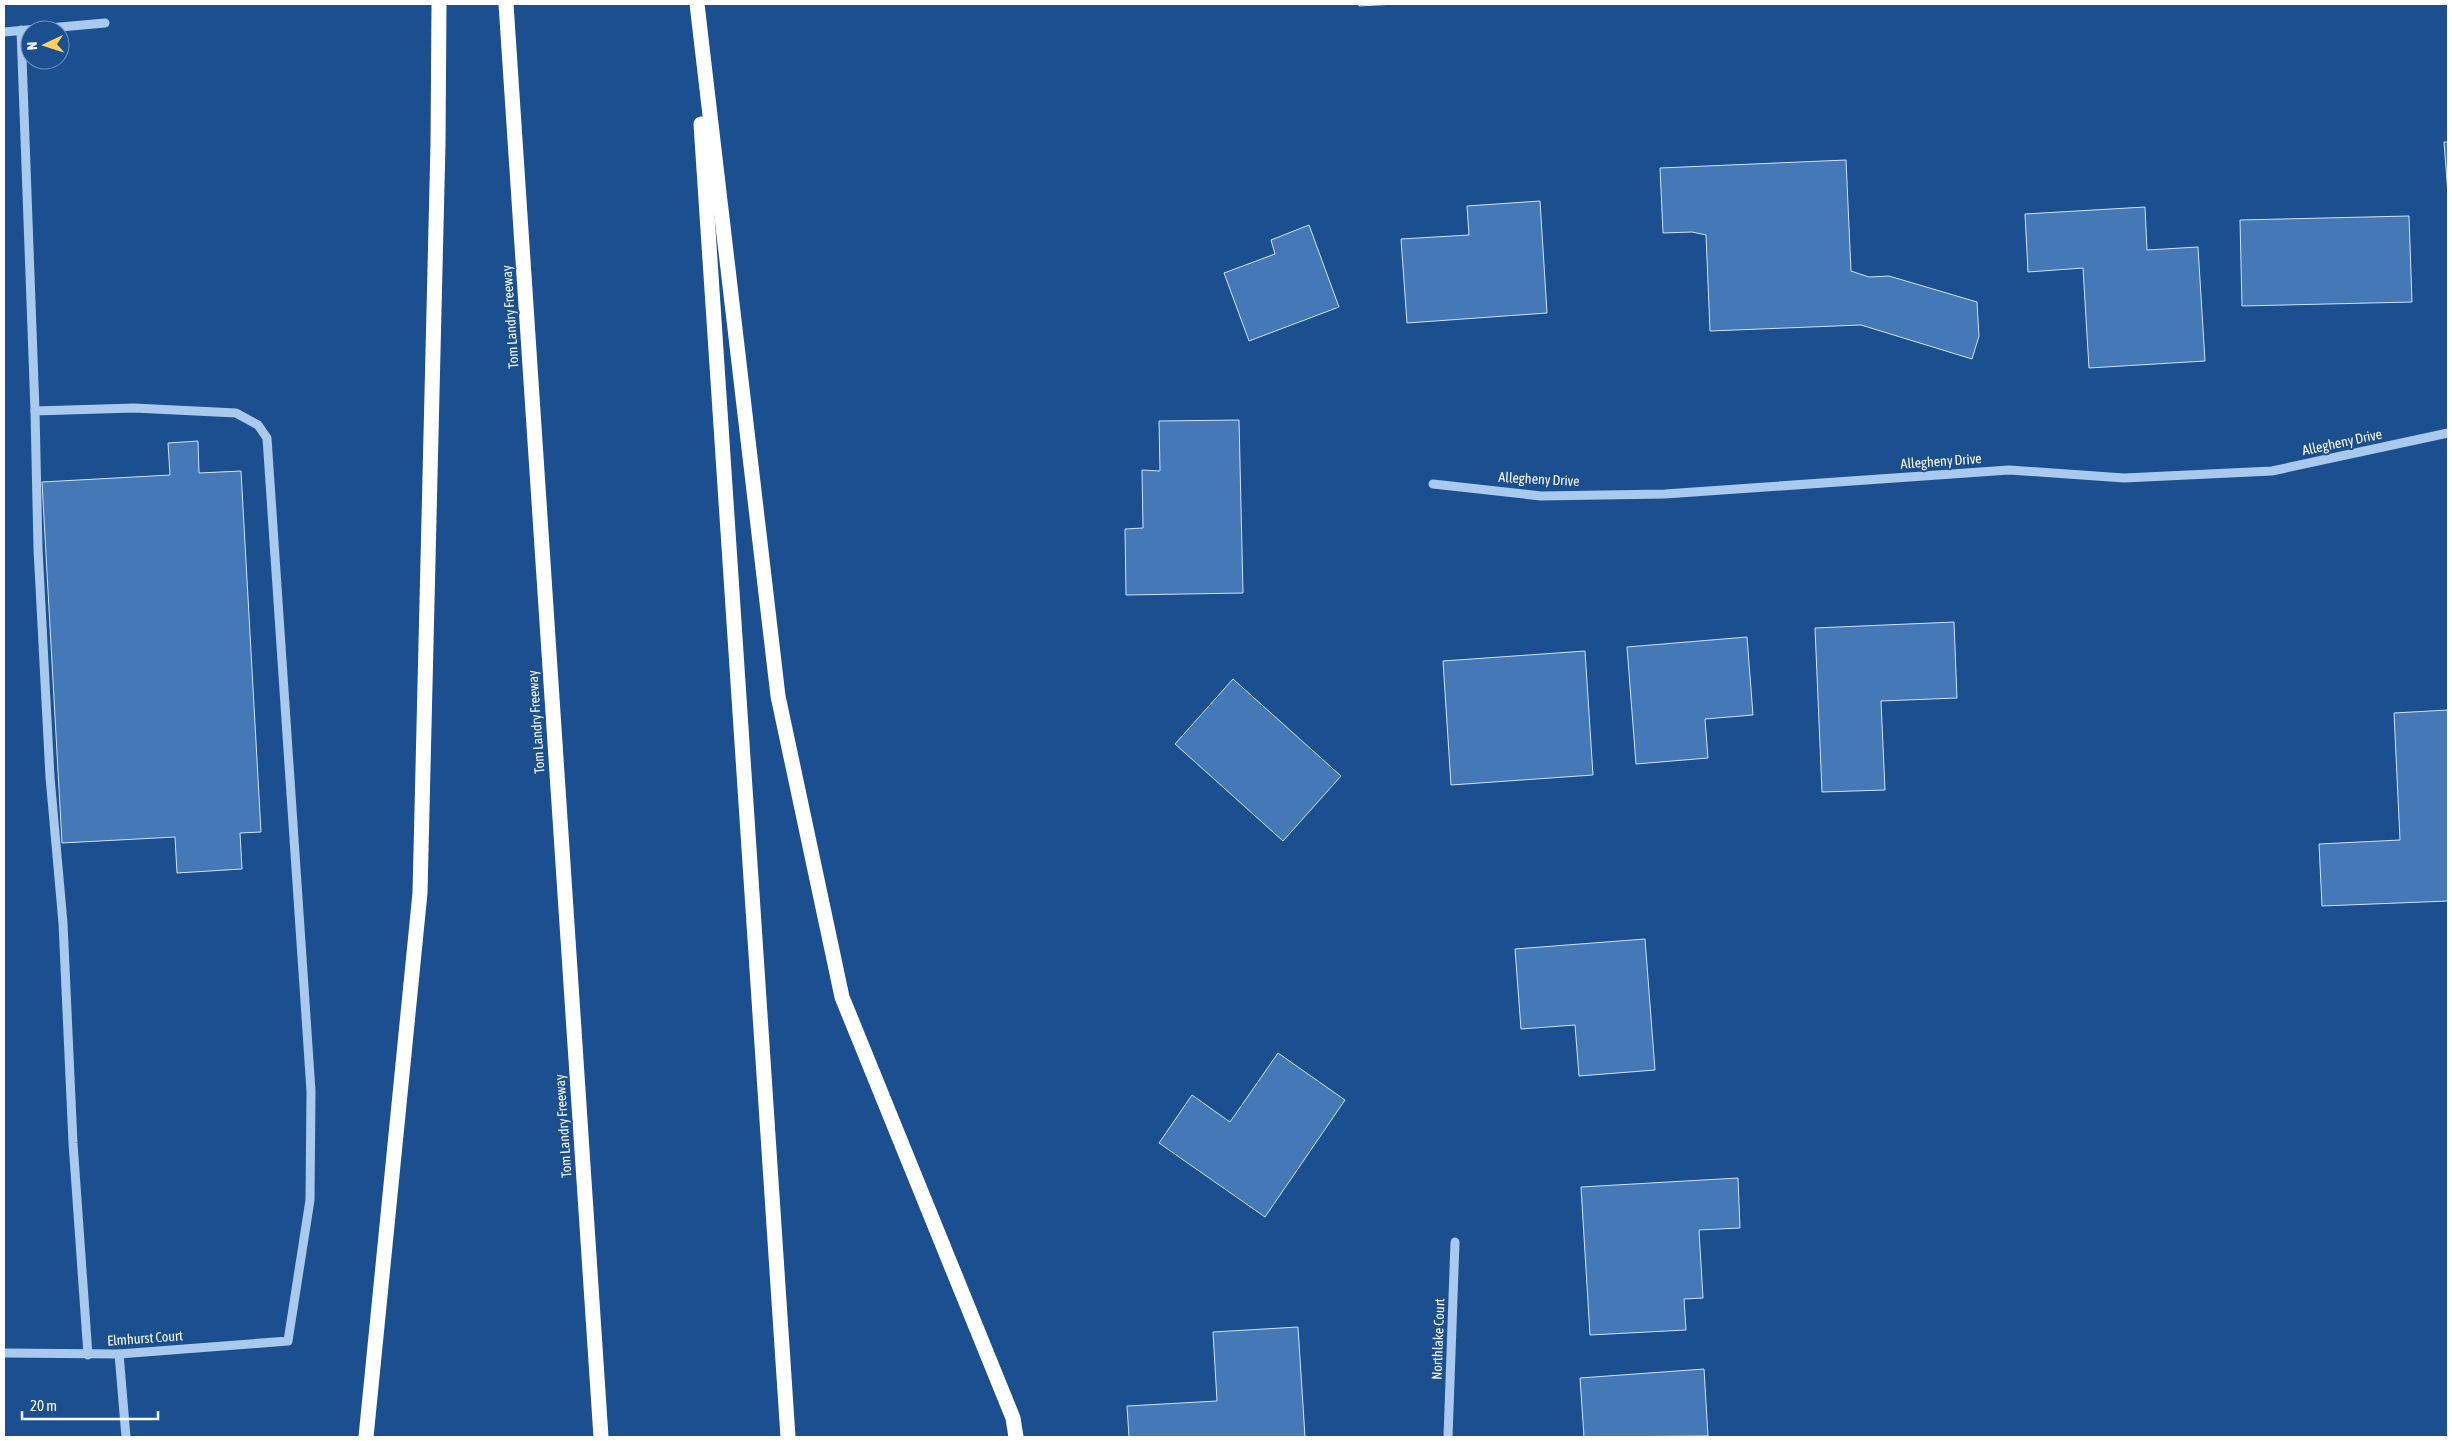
<svg xmlns="http://www.w3.org/2000/svg" width="2452" height="1441" viewBox="0 0 2452 1441" font-family="'Asap Condensed',sans-serif">
<style>
.building{fill:#4478b7;stroke:#cfe3fa}
.lines{fill:none;stroke-linecap:round;stroke-linejoin:round}
.minor{stroke:#a9c9ee;stroke-width:9}
.highway{stroke:#fff;stroke-width:15}
.labels{text-anchor:middle;dominant-baseline:central;stroke-width:4;stroke-linejoin:round;paint-order:stroke}
.street-label{font-size:14px;fill:#fff;stroke:#1b4f8f}
</style>
<rect width="100%" height="100%" fill="#1b4f8f"/>
<g class="building">
<path d="M1359 4H1396L1359 6Z"/>
<path d="M2444 142H2448V194Z"/>
<path d="M1846 160 1851 271 1869 277 1889 276 1977 302 1979 336 1972 359 1861 325 1710 331 1706 235 1692 232 1663 233 1660 168Z"/>
<path d="M1540 201 1547 313 1407 323 1401 239 1469 235 1467 206Z"/>
<path d="M2145 207 2147 250 2198 247 2205 361 2089 368 2083 268 2028 272 2025 214Z"/>
<path d="M2409 216 2412 302 2242 306 2240 220Z"/>
<path d="M1309 225 1339 307 1249 341 1224 273 1275 254 1271 240Z"/>
<path d="M1239 420 1243 593 1126 595 1125 529 1143 528 1142 470 1160 471 1159 421Z"/>
<path d="M198 441 199 473 241 471 261 832 240 833 242 869 177 873 175 837 62 843 42 482 170 475 168 443Z"/>
<path d="M1954 622 1957 698 1881 701 1885 790 1822 792 1815 628Z"/>
<path d="M1747 637 1753 715 1705 719 1708 758 1636 764 1627 647Z"/>
<path d="M1585 651 1593 775 1451 785 1443 661Z"/>
<path d="M1233 679 1341 776 1283 841 1175 744Z"/>
<path d="M2448 710V901L2322 906 2319 844 2400 840 2394 713Z"/>
<path d="M1645 939 1655 1070 1579 1076 1575 1025 1521 1029 1515 949Z"/>
<path d="M1278 1053 1345 1100 1265 1217 1159 1143 1192 1095 1230 1122Z"/>
<path d="M1738 1178 1740 1228 1699 1230 1703 1298 1684 1299 1686 1330 1590 1335 1581 1187Z"/>
<path d="M1298 1327 1305 1437H1129L1127 1406 1217 1401 1213 1332Z"/>
<path d="M1704 1369 1708 1436 1584 1437 1580 1378Z"/>
</g>
<g class="lines">
<g class="minor">
<path d="M21 30 35 411 38 549 50 777 63 923 73 1143 88 1355"/>
<path d="M4 32 105 23"/>
<path d="M1433 484 1541 496 1665 494 2009 470 2124 478 2272 471 2448 433"/>
<path d="M4 1353 119 1354 288 1341 310 1200 311 1091 267 438 258 425 236 413 134 408 35 411"/>
<path d="M119 1354 126 1437"/>
<path d="M1448 1437 1455 1242"/>
</g>
<g class="highway">
<path d="M506 4 601 1437"/>
<path d="M697 4 778 696 842 997 1013 1418 1016 1437"/>
<path d="M701 124 788 1437"/>
<path d="M366 1437 420 893 438 144 439 4"/>
</g>
</g>
<g class="labels">
<g class="street-label">
<text transform="translate(510 317) rotate(-94)">Tom Landry Freeway</text>
<text transform="translate(2342 442) rotate(-12)">Allegheny Drive</text>
<text transform="translate(1941 461) rotate(-4)">Allegheny Drive</text>
<text transform="translate(1539 479) rotate(3)">Allegheny Drive</text>
<text transform="translate(536 722) rotate(-94)">Tom Landry Freeway</text>
<text transform="translate(563 1126) rotate(-94)">Tom Landry Freeway</text>
<text transform="translate(145 1338) rotate(-4)">Elmhurst Court</text>
<text transform="translate(1438 1339) rotate(-88)">Northlake Court</text>
</g>
</g>
<rect width="2452" height="1441" fill="none" stroke="#ffffff" stroke-width="10"/>
<g transform="translate(45 45) rotate(266)"><circle r="24" fill="#1b4f8f" stroke="#7695bc"/>
<path d="M0-4L9 19L0 12L-9 19Z" fill="#ffd166"/>
<text y="-8" font-size="14" font-weight="bold" text-anchor="middle" fill="#ffffff">N</text>
</g>
<path d="M22 1411v8h136v-8" fill="none" stroke="#ffffff" stroke-width="2.5"/>
<text x="30" y="1411" font-size="15" fill="#ffffff" stroke="#1b4f8f" stroke-width="4" paint-order="stroke">20 m</text>
</svg>
